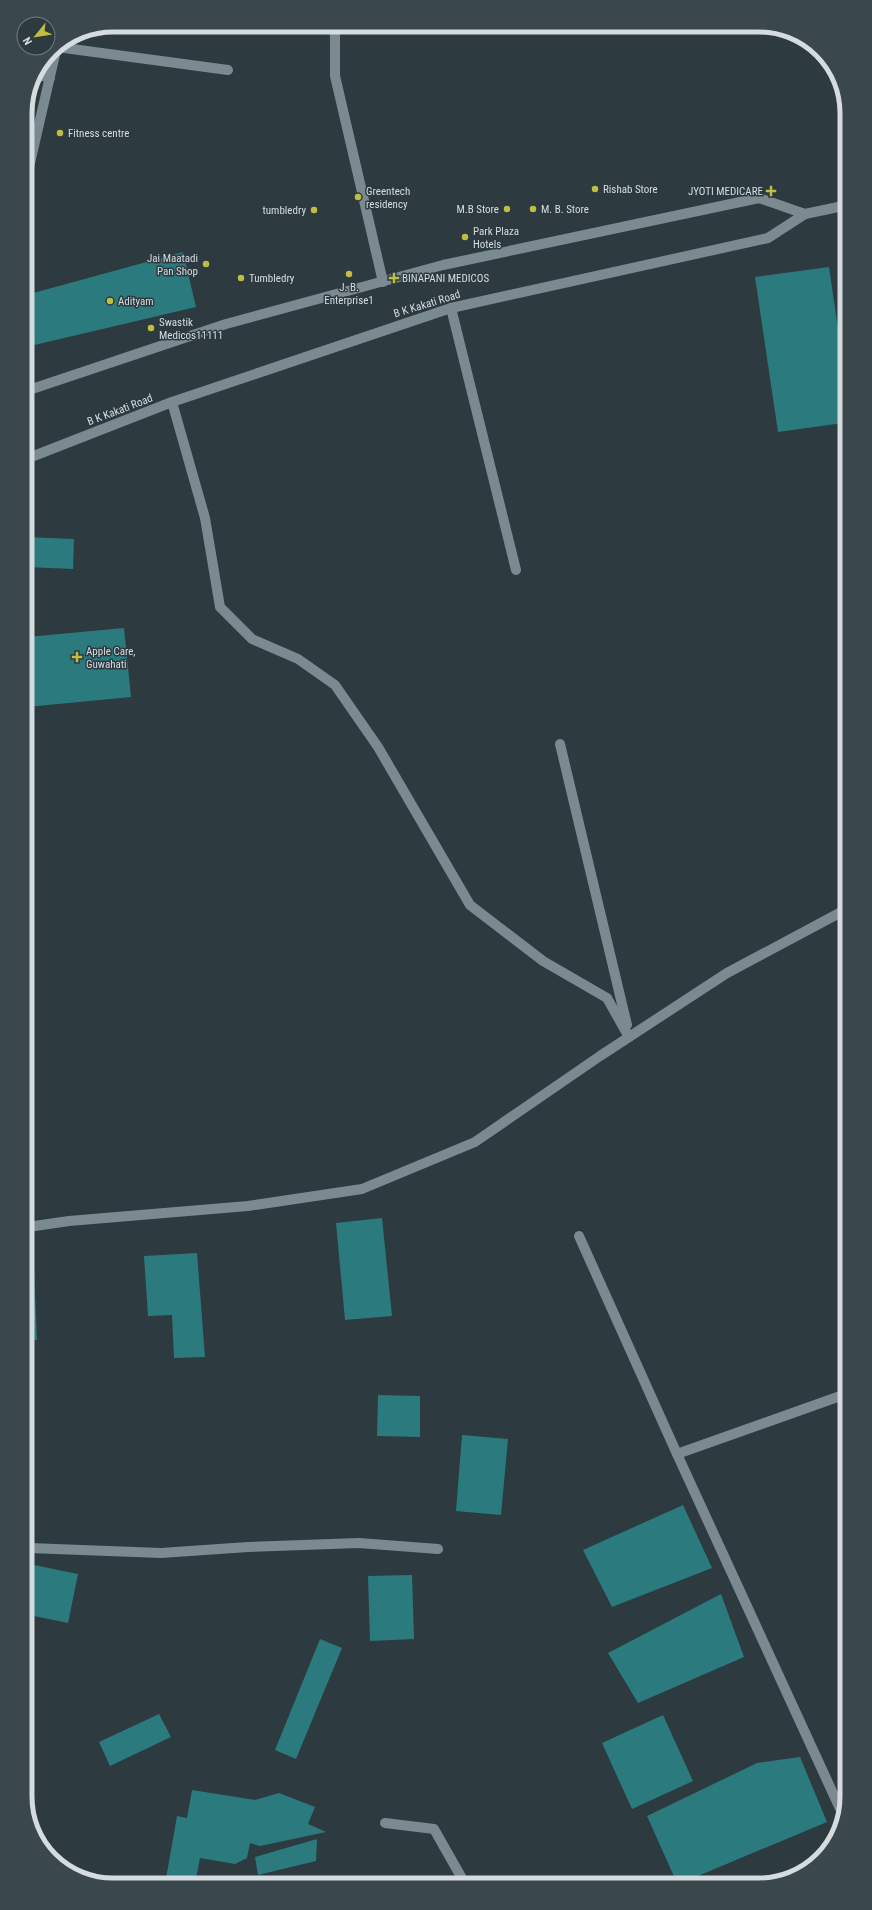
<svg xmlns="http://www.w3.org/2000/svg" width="872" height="1910" viewBox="0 0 872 1910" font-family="'Roboto Condensed',sans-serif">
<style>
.building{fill:#2b7a7e}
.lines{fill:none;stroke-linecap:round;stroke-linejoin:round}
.minor{stroke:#7b8a91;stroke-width:10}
.tertiary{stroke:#7b8a91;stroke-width:10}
.secondary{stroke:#7b8a91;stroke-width:10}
.poi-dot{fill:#c0be41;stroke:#2d3a40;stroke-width:1.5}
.labels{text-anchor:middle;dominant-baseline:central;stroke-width:3;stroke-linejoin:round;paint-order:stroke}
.poi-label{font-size:11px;fill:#d4dce0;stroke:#2d3a40;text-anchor:start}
.street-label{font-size:11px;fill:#d4dce0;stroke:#2d3a40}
.rim{fill:none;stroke:#d4dce0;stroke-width:5}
</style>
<rect width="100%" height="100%" fill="#2d3a40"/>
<g class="building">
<path d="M183 252 196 307 26 347V295Z"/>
<path d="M829 267 843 363V423L778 432 755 277Z"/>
<path d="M26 537 74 539 73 569 26 567Z"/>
<path d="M124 628 131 697 27 707V637Z"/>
<path d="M382 1218 392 1316 345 1320 336 1223Z"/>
<path d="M28 1247H33L37 1340H28Z"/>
<path d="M197 1253 205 1357 174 1358 172 1315 148 1316 144 1256Z"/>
<path d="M378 1395 420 1396V1437L377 1436Z"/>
<path d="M462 1435 508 1439 501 1515 456 1511Z"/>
<path d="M683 1505 712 1568 612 1607 583 1550Z"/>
<path d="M29 1564 78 1574 68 1623 29 1615Z"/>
<path d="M412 1575 414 1639 370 1641 368 1576Z"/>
<path d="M721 1594 744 1657 638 1703 608 1653Z"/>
<path d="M320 1639 342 1648 296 1759 275 1750Z"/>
<path d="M159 1714 171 1737 110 1766 99 1742Z"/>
<path d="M663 1715 693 1781 632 1809 602 1743Z"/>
<path d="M800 1757 827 1822 686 1881H676L647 1816 757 1763Z"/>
<path d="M192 1790 255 1800 279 1793 315 1807 308 1824 326 1832 260 1846 250 1843 247 1858 235 1864 200 1858 195 1884H165L177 1816 187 1818Z"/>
<path d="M317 1839 316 1861 258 1875 255 1857Z"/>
</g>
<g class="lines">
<g class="minor">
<path d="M335 25V76L383 282"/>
<path d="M57 47 228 70"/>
<path d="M451 308 516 570"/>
<path d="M172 402 205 518 220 607 252 639 298 659 335 685 378 747 470 905 543 961 607 998 629 1037"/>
<path d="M560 744 627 1025"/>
<path d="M28 1227 69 1221 248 1206 362 1189 475 1142 600 1056 727 973 845 910"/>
<path d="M579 1236 677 1454 842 1813"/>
<path d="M846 1285 843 1287 846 1297"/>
<path d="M677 1454 846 1394"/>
<path d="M29 1548 161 1553 248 1547 359 1543 438 1549"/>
<path d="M385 1823 434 1829 464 1882"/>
</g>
<g class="tertiary">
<path d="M34 74 50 78"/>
<path d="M25 185 57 46"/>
</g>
<g class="secondary">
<path d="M26 391 226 324 443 265 759 198 805 214"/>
<path d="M26 459 172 402 451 308 768 238 805 214 843 206"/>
</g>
</g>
<g class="poi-dot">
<circle cx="60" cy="133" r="4"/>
<circle cx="595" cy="189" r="4"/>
<path d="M769 185h4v4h4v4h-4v4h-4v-4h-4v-4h4z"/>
<circle cx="358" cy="197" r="4"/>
<circle cx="507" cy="209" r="4"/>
<circle cx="533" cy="209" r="4"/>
<circle cx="314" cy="210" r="4"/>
<circle cx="465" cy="237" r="4"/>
<circle cx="206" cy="264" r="4"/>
<circle cx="349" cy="274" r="4"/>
<circle cx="241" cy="278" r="4"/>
<path d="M392 272h4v4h4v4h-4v4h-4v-4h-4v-4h4z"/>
<circle cx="110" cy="301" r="4"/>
<circle cx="151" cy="328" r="4"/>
<path d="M75 651h4v4h4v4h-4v4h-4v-4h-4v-4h4z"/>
</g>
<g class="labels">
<g class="poi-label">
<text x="68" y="133">Fitness centre</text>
<text x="603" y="189">Rishab Store</text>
<text x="366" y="191">Greentech<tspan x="366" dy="13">residency</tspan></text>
<text x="763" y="191" text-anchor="end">JYOTI MEDICARE</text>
<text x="499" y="209" text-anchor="end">M.B Store</text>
<text x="541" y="209">M. B. Store</text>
<text x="306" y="210" text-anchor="end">tumbledry</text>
<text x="473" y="231">Park Plaza<tspan x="473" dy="13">Hotels</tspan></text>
<text x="198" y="258" text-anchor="end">Jai Maatadi<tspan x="198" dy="13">Pan Shop</tspan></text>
<text x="249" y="278">Tumbledry</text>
<text x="402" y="278">BINAPANI MEDICOS</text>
<text x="349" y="287" text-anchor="middle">J. B.<tspan x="349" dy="13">Enterprise1</tspan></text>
<text x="118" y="301">Adityam</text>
<text x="159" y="322">Swastik<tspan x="159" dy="13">Medicos11111</tspan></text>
<text x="86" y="651">Apple Care,<tspan x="86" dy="13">Guwahati</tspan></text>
</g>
<g class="street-label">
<text transform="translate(427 304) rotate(-17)">B K Kakati Road</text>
<text transform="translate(120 410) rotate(-21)">B K Kakati Road</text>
</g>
</g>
<path d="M0 0H872V1910H0ZM113 32H759A81 81 0 0 1 840 113V1797A81 81 0 0 1 759 1878H113A81 81 0 0 1 32 1797V113A81 81 0 0 1 113 32Z" fill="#3a474d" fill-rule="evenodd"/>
<path class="rim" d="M113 32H759A81 81 0 0 1 840 113V1797A81 81 0 0 1 759 1878H113A81 81 0 0 1 32 1797V113A81 81 0 0 1 113 32Z"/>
<g transform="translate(36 36) rotate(240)"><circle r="19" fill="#2d3a40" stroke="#707b80"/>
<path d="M0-3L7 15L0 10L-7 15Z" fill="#c0be41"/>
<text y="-6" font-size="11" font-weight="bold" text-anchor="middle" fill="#d4dce0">N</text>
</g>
</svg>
